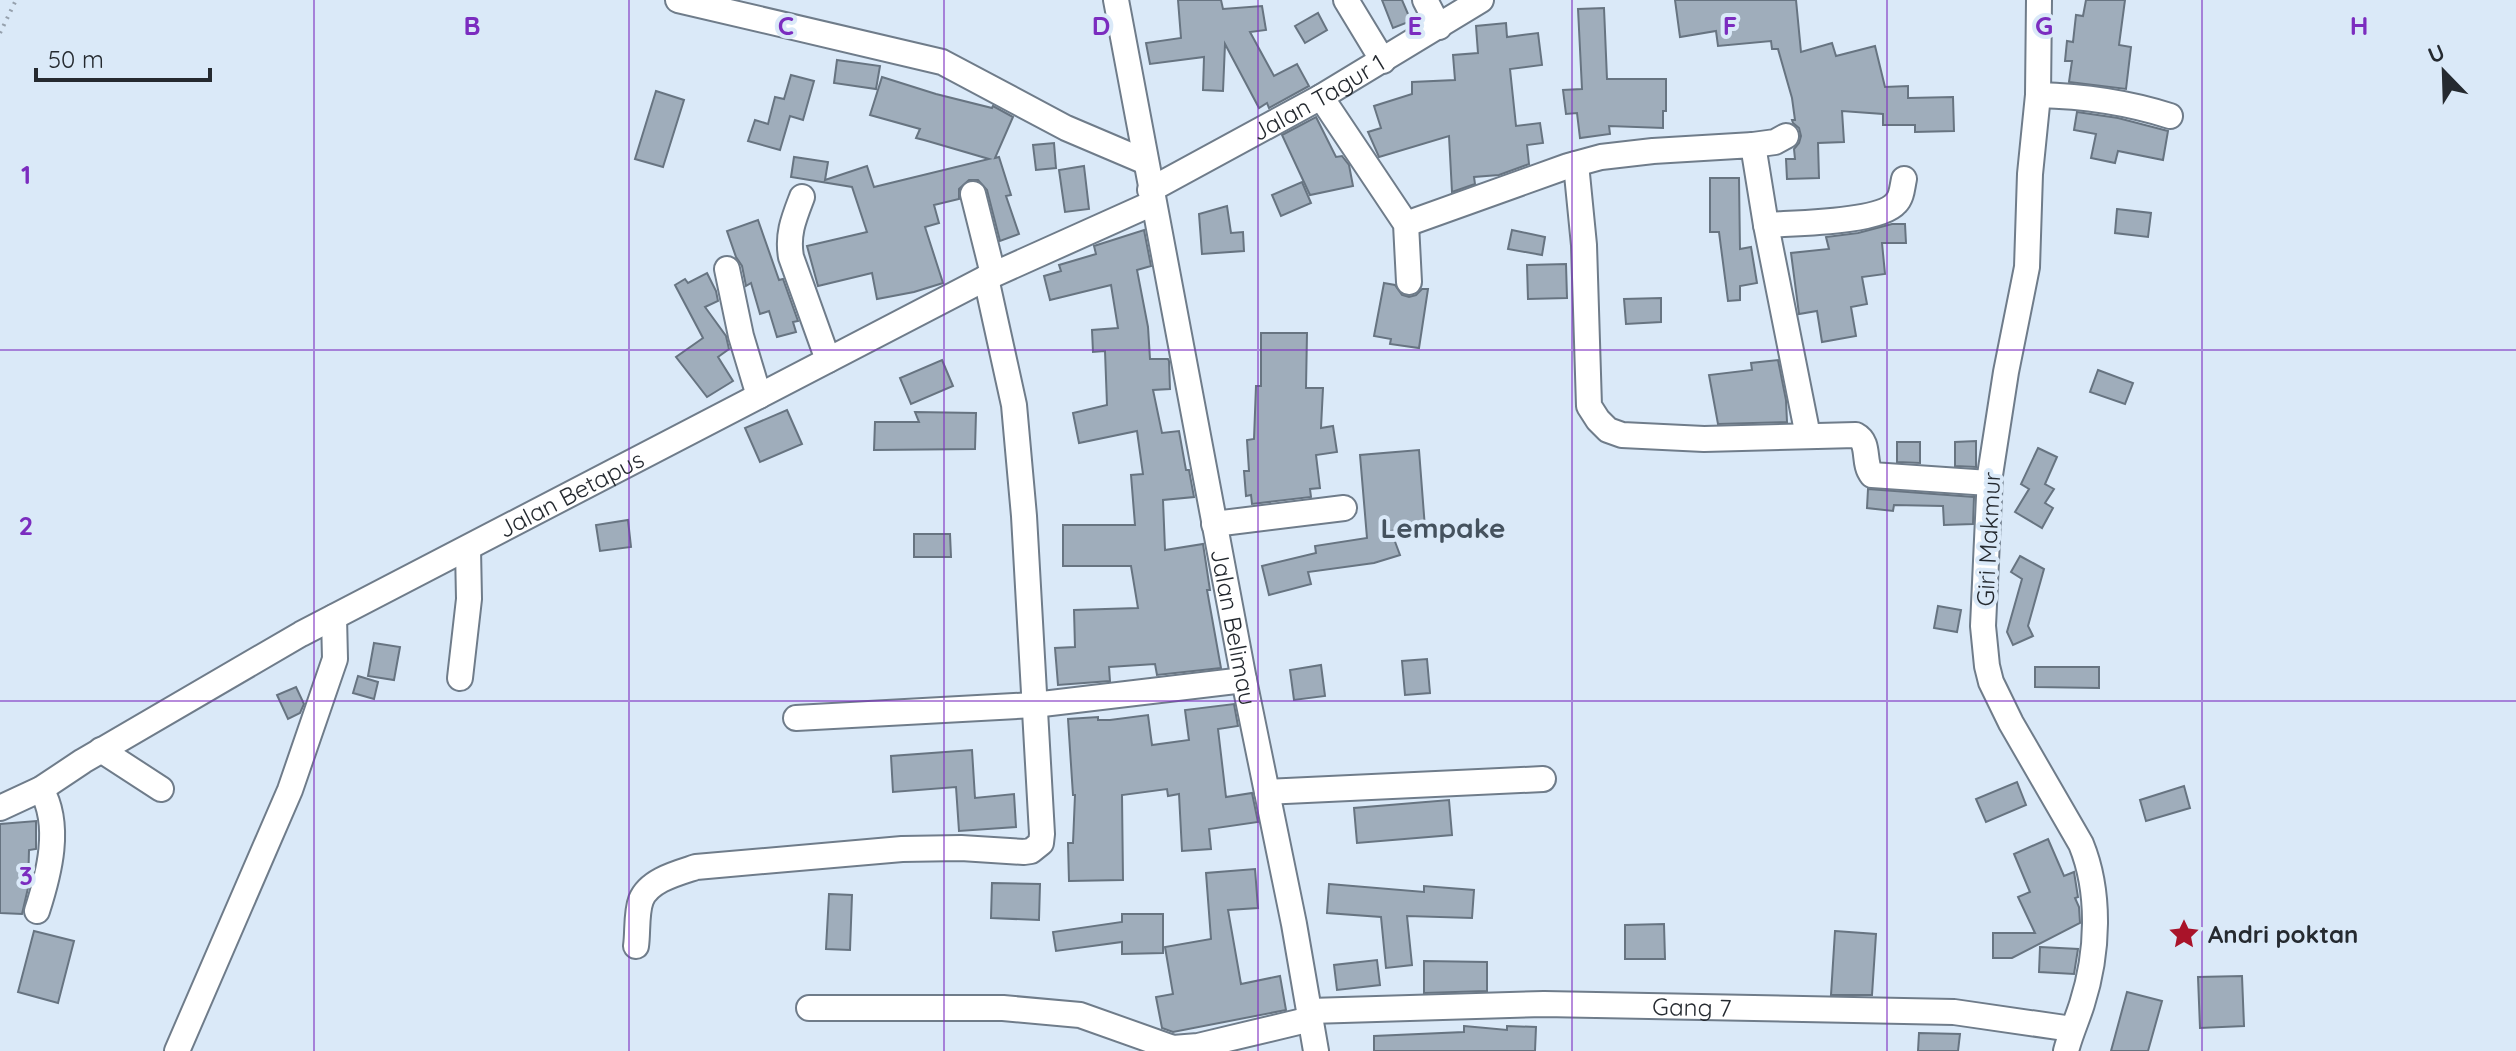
<svg xmlns="http://www.w3.org/2000/svg" width="2516" height="1051" viewBox="0 0 2516 1051" font-family="Quicksand,sans-serif">
<style>
.building{fill:#9fadbb;stroke:#677481;stroke-width:2}
.lines{fill:none;stroke-linecap:round;stroke-linejoin:round}
.minor-casing{stroke:#6f7c8a;stroke-width:28}
.path{stroke:#96a1ad;stroke-width:4;stroke-dasharray:2 6;stroke-linecap:butt}
.minor{stroke:#fff;stroke-width:24}
.grid{fill:none;stroke:#7b2cbf;stroke-width:2;stroke-opacity:0.55}
.labels{text-anchor:middle;dominant-baseline:central;stroke-width:8;stroke-linejoin:round;paint-order:stroke}
.street-label{font-size:24px;fill:#252a30;stroke:#dae9f8}
.poi-label{font-size:24px;font-weight:bold;fill:#252a30;stroke:#dae9f8;text-anchor:start}
.quarter-label{font-size:28px;font-weight:bold;fill:#45525e;stroke:#dae9f8}
.grid-label{font-size:26px;text-anchor:middle;font-weight:bold;fill:#7b2cbf;stroke:#dae9f8;stroke-width:8;stroke-linejoin:round;paint-order:stroke}
</style>
<rect width="100%" height="100%" fill="#dae9f8"/>
<g class="building">
<path d="M1178 0H1221L1223 9 1262 6 1266 30 1250 32 1274 76 1297 64 1309 86 1269 108 1267 103 1259 108 1225 44 1223 91 1203 90 1204 57 1150 64 1146 43 1181 38Z"/>
<path d="M1382 0H1402L1411 21 1393 28Z"/>
<path d="M1675 0H1796L1801 52 1832 43 1836 56 1875 46 1885 87 1908 86V98L1953 97 1954 131 1915 132V125H1883V114L1842 111 1844 142 1818 143 1819 178 1787 179 1786 159H1795L1794 149 1799 143 1801 136 1799 128 1793 123 1792 120H1795L1792 98 1778 49H1772L1771 41 1718 46 1716 31 1680 37Z"/>
<path d="M2086 0H2125L2119 45 2131 47 2126 89 2069 82 2072 61H2065L2067 41 2073 42 2076 15 2083 16Z"/>
<path d="M1604 8 1607 79H1666V111H1663V128L1609 126 1610 134 1580 138 1577 113 1566 114 1563 90 1582 89 1578 9Z"/>
<path d="M1318 13 1327 30 1305 43 1295 26Z"/>
<path d="M1506 23 1507 37 1538 33 1542 65 1510 69 1516 126 1540 123 1543 143 1527 145 1529 164 1499 175 1474 177 1475 184 1452 192 1449 136 1379 157 1368 132 1381 128 1374 106 1412 94V82L1455 80 1453 55 1478 53 1476 26Z"/>
<path d="M837 60 880 66 876 89 834 83Z"/>
<path d="M791 75 814 81 803 120 790 116 780 150 748 141 755 120 768 124 775 97 784 99Z"/>
<path d="M882 77 936 94 992 108 993 106 1013 117 995 158 999 157 1011 195 1006 196 1019 234 1000 241 987 190 978 180H969L959 189V199L934 205 939 223 925 227 943 283 914 292 877 299 872 273 818 286 807 246 867 232 852 187 791 177 794 157 828 162 825 180 867 166 874 187 989 159 924 140 916 138 920 129 870 115Z"/>
<path d="M656 91 684 100 663 167 635 159Z"/>
<path d="M2077 112 2118 118 2168 131 2163 160 2118 151 2115 163 2091 158 2096 134 2074 130Z"/>
<path d="M1316 117 1336 157 1342 156 1349 165 1353 186 1310 195 1282 135Z"/>
<path d="M1054 143 1056 168 1036 170 1033 145Z"/>
<path d="M1084 166 1089 209 1065 212 1059 170Z"/>
<path d="M1710 178H1739L1740 249 1751 247 1757 283 1740 286V300L1728 301 1719 232H1710Z"/>
<path d="M1302 182 1311 203 1281 216 1272 195Z"/>
<path d="M1227 206 1231 233 1243 232 1244 251 1202 254 1199 214Z"/>
<path d="M2117 209 2151 213 2148 237 2115 233Z"/>
<path d="M758 220 779 280 783 279 798 321 793 322 796 332 777 337 769 311 760 314 751 283 746 286 742 266 736 257 727 231Z"/>
<path d="M1892 224H1905L1906 243H1882L1885 274 1862 277 1867 304 1851 307 1856 336 1822 342 1817 311 1799 314 1791 253 1829 249 1826 237 1858 233Z"/>
<path d="M1144 230 1151 266 1137 270 1148 327 1150 359H1168L1169 361 1170 389 1153 390 1162 433 1179 431 1186 470H1189L1194 497 1163 500 1165 550 1203 544 1210 590H1207L1221 668 1157 675 1155 664 1109 667 1110 681 1058 685 1055 648 1075 647 1074 610 1138 608 1131 566H1063V525H1135L1131 475 1143 474 1137 431 1079 443 1073 413 1107 405 1105 351 1093 352 1092 330 1118 328 1111 285 1050 300 1044 276 1061 271 1059 265 1096 254 1094 246Z"/>
<path d="M1512 230 1545 237 1542 255 1508 249Z"/>
<path d="M1566 264 1567 298 1528 299 1527 265Z"/>
<path d="M707 273 716 291 718 301 705 307 726 336 729 349 718 357 733 381 707 397 676 357 703 338 675 285 685 279 688 283Z"/>
<path d="M1384 283 1395 285 1402 295 1409 297 1416 295 1422 289H1428L1419 348 1390 344 1391 339 1374 336Z"/>
<path d="M1661 298V322L1626 324 1624 299Z"/>
<path d="M1261 333H1307L1306 388H1323L1321 428 1333 426 1337 452 1316 455 1320 488 1310 489 1311 497 1252 504 1251 495 1246 496 1244 471H1249L1247 440 1254 439 1256 386H1261Z"/>
<path d="M942 360 953 386 911 404 900 378Z"/>
<path d="M1778 360 1786 400 1787 422 1718 424 1709 375 1752 370 1751 363Z"/>
<path d="M2098 370 2133 383 2125 404 2090 392Z"/>
<path d="M787 410 802 444 760 462 745 428Z"/>
<path d="M915 412 976 413 975 449 874 450 875 422H919Z"/>
<path d="M1976 441V467L1955 466V442Z"/>
<path d="M1897 442H1920V463L1897 462Z"/>
<path d="M2038 448 2057 457 2045 484 2054 489 2045 503 2053 508 2042 528 2015 512 2029 489 2021 484Z"/>
<path d="M1419 450 1425 528 1391 531 1400 555 1374 563 1308 572 1311 584 1269 595 1262 566 1316 553 1315 546 1367 538 1360 455Z"/>
<path d="M1868 489 1974 497 1973 524 1944 525 1943 506 1894 505 1893 511 1867 508Z"/>
<path d="M628 520 631 547 600 551 596 525Z"/>
<path d="M914 534H950L951 557H914Z"/>
<path d="M2020 556 2044 569 2028 626 2033 636 2013 645 2007 632 2022 579 2011 572Z"/>
<path d="M1938 606 1961 610 1957 632 1934 628Z"/>
<path d="M374 643 400 647 394 680 368 676Z"/>
<path d="M1427 659 1430 693 1405 695 1402 661Z"/>
<path d="M1321 665 1325 696 1294 700 1290 670Z"/>
<path d="M2035 667H2099V688L2035 687Z"/>
<path d="M358 676 378 682 374 699 353 693Z"/>
<path d="M296 687 304 704 300 713 288 719 277 695Z"/>
<path d="M1234 704 1238 726 1218 729 1226 797 1252 793 1258 822 1209 829 1211 849 1182 851 1179 794 1168 796 1167 789 1122 795 1123 880 1069 881 1068 843H1073L1075 795H1073L1068 719 1098 717V720H1110L1148 715 1152 745 1189 740 1185 710Z"/>
<path d="M972 750 975 798 1014 794 1016 827 959 831 956 787 893 792 891 756Z"/>
<path d="M2017 782 2026 805 1986 822 1976 799Z"/>
<path d="M2184 786 2190 808 2146 821 2140 800Z"/>
<path d="M1449 800 1452 835 1357 843 1354 808Z"/>
<path d="M36 821V849L29 850 28 888 22 914 0 913V824Z"/>
<path d="M2048 839 2064 876 2074 872 2078 897 2075 898 2079 907 2080 923 2012 958H1993V933H2035L2018 897 2030 892 2014 854Z"/>
<path d="M1255 869 1258 908 1228 910 1241 984 1280 976 1286 1010 1173 1032 1162 1028 1156 997 1173 994 1165 947 1211 939 1206 873Z"/>
<path d="M992 883 1040 884 1039 920 991 918Z"/>
<path d="M1329 884 1424 892V886L1474 890 1472 918 1407 916 1412 965 1386 968 1381 917 1327 913Z"/>
<path d="M829 894 852 895 850 950 826 949Z"/>
<path d="M1122 914H1163V953L1122 954V942L1056 951 1053 932 1122 922Z"/>
<path d="M1664 924 1665 959H1625V925Z"/>
<path d="M34 931 74 941 58 1003 18 992Z"/>
<path d="M1835 931 1876 934 1872 995H1831Z"/>
<path d="M2040 947 2078 949 2074 974 2039 972Z"/>
<path d="M1377 960 1380 985 1337 990 1334 965Z"/>
<path d="M1424 961 1487 962V991L1424 993Z"/>
<path d="M2242 976 2244 1026 2200 1028 2198 977Z"/>
<path d="M2127 992 2162 1001 2148 1051H2111Z"/>
<path d="M1464 1026 1507 1030V1026L1536 1027 1535 1051H1374V1036L1464 1032Z"/>
<path d="M1919 1033 1960 1034 1958 1051H1918Z"/>
</g>
<g class="lines">
<defs>
<g id="minor">
<path d="M678 0 942 62 1066 128 1146 162"/>
<path id="s1" d="M1116 0 1244 680 1294 924 1316 1051"/>
<path d="M1346 0 1383 61"/>
<path d="M1425 0 1439 27"/>
<path d="M2039 0 2038 95 2030 174 2027 267 2006 372 1990 475 1983 626 1987 666 1991 682 2011 723 2081 844C2101 893 2098 954 2082 1004 2077 1020 2070 1035 2066 1051"/>
<path d="M2038 95C2084 96 2126 102 2170 116"/>
<path d="M1321 97 1406 224 1409 282"/>
<path d="M1753 145 1775 142 1786 136"/>
<path d="M1576 164 1584 245 1589 406 1598 420 1608 430 1622 435 1704 439 1856 435C1871 443 1862 463 1872 475L1989 483"/>
<path id="s2" d="M1150 190 1321 97 1481 0"/>
<path d="M973 194 993 274"/>
<path d="M802 197C794 218 787 234 791 257L828 360"/>
<path d="M1406 224 1568 166 1601 157 1653 151 1753 145 1766 225 1808 436"/>
<path d="M1766 225C1794 223 1879 223 1896 203 1902 197 1902 188 1904 179"/>
<path d="M727 269 741 336 759 396"/>
<path d="M1214 524 1344 508"/>
<path d="M460 678 469 599 468 549"/>
<path d="M796 718 1034 705 1244 680"/>
<path d="M101 750 161 789"/>
<path d="M1267 792 1543 779"/>
<path id="s3" d="M0 808 41 789 83 761 301 634 986 278 1153 203"/>
<path d="M37 911C49 874 62 825 41 789"/>
<path d="M636 946C638 933 636 913 641 900 649 880 678 873 696 867L902 849 961 848 1024 852 1031 851 1041 843 1042 834 1024 516 1014 405 986 278"/>
<path d="M809 1008H1003L1080 1015 1173 1048 1198 1046 1311 1019"/>
<path id="s4" d="M1310 1011 1544 1004 1954 1012 2072 1029"/>
<path d="M177 1051 290 790 335 659 334 617"/>
</g>
</defs>
<use href="#minor" class="minor-casing"/>
<path class="path" d="M0 33 16 0"/>
<use href="#minor" class="minor"/>
</g>
<path class="grid" d="M314 0V1051M629 0V1051M944 0V1051M1258 0V1051M1572 0V1051M1887 0V1051M2202 0V1051M0 350H2516M0 701H2516"/>
<defs>
<symbol id="sight-bare" viewBox="-9 -9 18 18"><path d="M0-6L1.8-2.2L6-1.7L2.9 1.2L3.7 5.4L0 3.3L-3.7 5.4L-2.9 1.2L-6-1.7L-1.8-2.2Z" fill="#a91329" stroke="#dae9f8" stroke-width="2.5" paint-order="stroke"/></symbol>
</defs>
<g fill-rule="evenodd">
<use href="#sight-bare" x="2162" y="912" width="44" height="44"/>
</g>
<g class="labels">
<g class="street-label">
<text stroke="none"><textPath href="#s2" startOffset="192">Jalan Tagur 1</textPath></text>
<text stroke="none"><textPath href="#s3" startOffset="652">Jalan Betapus</textPath></text>
<text transform="translate(1988 539) rotate(-87)">Giri Makmur</text>
<text stroke="none"><textPath href="#s1" startOffset="638">Jalan Belimau</textPath></text>
<text stroke="none"><textPath href="#s4" startOffset="382">Gang 7</textPath></text>
</g>
<g class="poi-label">
<text x="2208" y="934">Andri poktan</text>
</g>
<g class="quarter-label">
<text x="1443" y="527">Lempake</text>
</g>
</g>
<g class="grid-label">
<text x="472" y="35">B</text>
<text x="786" y="35">C</text>
<text x="1101" y="35">D</text>
<text x="1415" y="35">E</text>
<text x="1730" y="35">F</text>
<text x="2044" y="35">G</text>
<text x="2359" y="35">H</text>
<text x="26" y="184">1</text>
<text x="26" y="535">2</text>
<text x="26" y="885">3</text>
</g>
<g transform="translate(2444 72) rotate(337)" stroke="#dae9f8" stroke-width="6" paint-order="stroke">
<path d="M0-6L14 30L0 20L-14 30Z" fill="#252a30"/>
<text y="-12" font-size="22" font-weight="bold" text-anchor="middle" fill="#252a30">U</text>
</g>
<path d="M36 68v12h174v-12" fill="none" stroke="#252a30" stroke-width="4"/>
<text x="48" y="68" font-size="24" fill="#252a30" stroke="#dae9f8" stroke-width="6" paint-order="stroke">50 m</text>
</svg>
